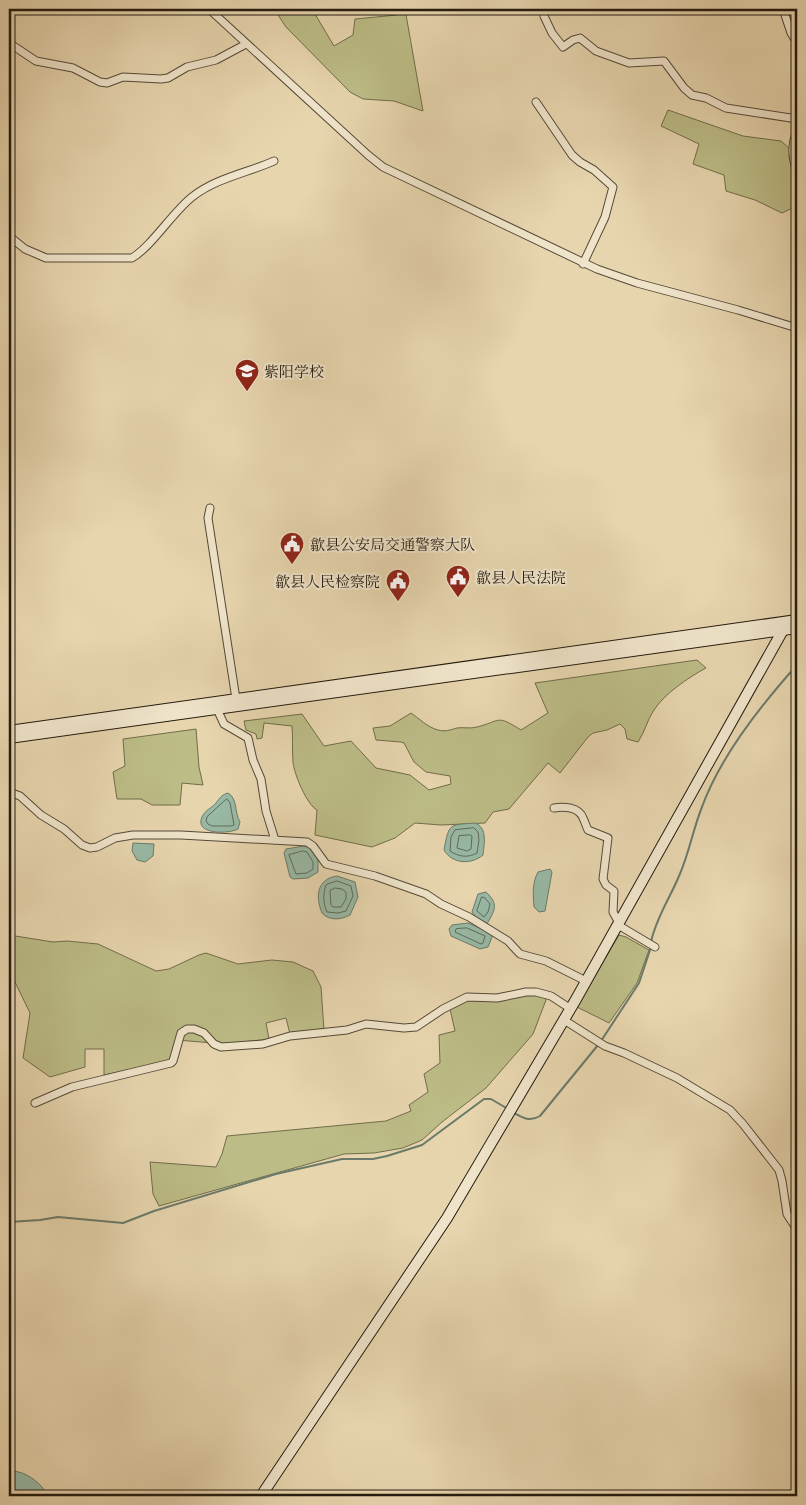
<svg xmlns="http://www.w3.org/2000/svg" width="806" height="1505" viewBox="0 0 806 1505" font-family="'Libre Caslon Text','Noto Serif SC',serif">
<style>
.green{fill:#bcbc86;stroke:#706c4b}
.water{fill:#98b9a5;stroke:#6a7a69}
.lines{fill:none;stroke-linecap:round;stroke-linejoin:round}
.shore{stroke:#5e6a5a;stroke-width:1}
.stream{stroke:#6a7a69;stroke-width:2}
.street-casing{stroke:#554a38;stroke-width:9}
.secondary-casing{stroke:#241b10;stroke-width:12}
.street{stroke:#efe4ca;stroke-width:7}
.secondary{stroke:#efe4ca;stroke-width:10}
.labels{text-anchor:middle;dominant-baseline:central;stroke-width:4;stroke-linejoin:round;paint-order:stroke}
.poi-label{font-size:15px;fill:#241b10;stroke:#efe4ca;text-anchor:start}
</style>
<rect width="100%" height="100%" fill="#e7d5ae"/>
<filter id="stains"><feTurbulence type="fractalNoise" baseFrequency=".004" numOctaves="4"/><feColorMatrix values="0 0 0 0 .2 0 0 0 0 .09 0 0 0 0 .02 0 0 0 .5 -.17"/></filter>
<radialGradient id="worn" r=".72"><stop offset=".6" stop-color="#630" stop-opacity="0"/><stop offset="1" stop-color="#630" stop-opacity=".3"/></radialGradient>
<g class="green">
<path d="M274 9H312L334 46 353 35 355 19 397 15 396 9H405L423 111 394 101 363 99 350 92 286 27Z"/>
<path d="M668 110 743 136 781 141 790 149 789 157 797 182V206L782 213 755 200 726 191 724 175 693 164 699 144 661 126Z"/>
<path d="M697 660 706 668C689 677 664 694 654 710 647 720 645 732 638 742L627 739 625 729 620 724 607 730 593 733 588 737 560 773 548 763 509 809 493 812 485 823 441 825 415 823 395 838 372 847 315 835 317 810C307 805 294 774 293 762 292 750 293 737 292 726L264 723 262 738 257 739 256 734 246 730 244 721 302 714 324 746 351 741 376 768 410 775 429 790 451 784 450 776 426 772 414 762 404 743 401 742 376 740 373 728 390 726 411 713C420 719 427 727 438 730 445 732 450 730 457 728 464 727 470 729 477 727 501 721 496 714 521 730L548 713 535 683Z"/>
<path d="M196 729 199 767 203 785 182 783 180 805H152L141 799H117L113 772 125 766 123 739Z"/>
<path d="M9 935 53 942 67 941 98 944 156 971 169 969 199 955 206 953 238 964 272 960 293 962 313 971 321 987 324 1030 290 1034 286 1018 266 1023 269 1039 225 1044 177 1040 170 1061 104 1075V1049H85V1067L50 1077 23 1058 30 1013 14 980 9 978Z"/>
<path d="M619 935 626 937 649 950 637 983 609 1023 577 1007Z"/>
<path d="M530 993 544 995 546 1000 533 1034 486 1088 442 1122 422 1140 403 1148 374 1153 344 1154 159 1206 153 1194 150 1162 216 1167 222 1154 227 1136 386 1121 411 1111 409 1105 428 1092 424 1074 440 1063 439 1035 455 1031 450 1009 464 1001Z"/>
</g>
<g class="water">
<path d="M228 793C238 799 234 812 240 822L238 829C229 834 194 835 202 817 205 810 212 808 216 803 220 798 221 795 228 793Z"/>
<path d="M475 823C488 828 484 844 483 855 471 865 452 864 444 850 449 823 449 825 475 823Z"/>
<path d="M133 843 154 844 153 856 145 862 137 860 132 851Z"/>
<path d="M304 846 310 848 318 860V872L308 878 293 879 290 877 284 853 286 849Z"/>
<path d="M550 869 552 872 545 911 539 912 534 907C533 895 532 883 538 872Z"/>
<path d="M337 876 355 882 358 897 350 915C341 920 329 921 322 913 315 896 317 879 337 876Z"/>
<path d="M486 892C499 904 495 910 487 924L477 919 472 912 478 894Z"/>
<path d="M468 923 491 933 492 937 488 947 480 949 451 936 449 929 452 925Z"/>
<path d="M9 1471C24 1470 41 1482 48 1496H9Z"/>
</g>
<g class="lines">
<g class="shore">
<path d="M227 799 230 803 234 825 231 826H212L208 824 206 821 207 817Z"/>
<path d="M474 828 478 832 479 840 477 853C468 858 459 857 450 851L451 837 455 830Z"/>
<path d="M470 835 472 836 471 849 467 851 457 848 459 836Z"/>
<path d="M303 851 307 852 313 862V869L307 873 296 874 289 855Z"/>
<path d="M337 881 351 886 353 896 346 911 338 913 327 912C323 904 323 893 326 885Z"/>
<path d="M335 888 342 889 346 892V899L341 907H333L331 905 330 891Z"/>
<path d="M482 897 485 898 490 904 488 912 484 917 477 911Z"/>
<path d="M467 928 485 936 483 943 481 944 455 932 456 929Z"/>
</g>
<g class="stream">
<path d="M651 942C656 918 670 898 679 876 689 854 693 829 702 807 720 757 762 704 797 665"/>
<path d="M601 1041 639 983 651 947"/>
<path d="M514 1113C523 1118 530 1122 540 1116L598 1045"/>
<path d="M9 1222 40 1220 58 1217 123 1223 154 1211 276 1174 342 1159H373L387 1156 422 1145 484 1099H491L508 1109"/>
</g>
<defs>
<g id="street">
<path d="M209 9 368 155 383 167 597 269 637 283 738 310 797 328"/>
<path d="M783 9 791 33 797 43"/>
<path d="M544 16 552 33 563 47 573 40 580 38 596 51 629 63 664 61 684 88 692 95 706 98 726 108 797 119"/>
<path d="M9 43 36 61 73 68 100 82 107 83 123 77 161 79 168 78 187 67 216 60 246 44"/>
<path d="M536 102 572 155 580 162 594 170 613 187 605 217 583 264"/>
<path d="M797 131C791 145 792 157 797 172"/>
<path d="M9 236 25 249 46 258H132C152 246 172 213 192 197 216 178 247 173 274 161"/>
<path d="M210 508 208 518 236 699"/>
<path d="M217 709 224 724 248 738 253 760 261 779 266 811 275 840"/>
<path d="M9 792 20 796 41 815 64 829 82 845 90 848 97 847 115 838 133 835H181L307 842 313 846 326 864 375 876 426 894 441 904 469 917 508 941 520 954 546 961 586 981"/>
<path d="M554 808C564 806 579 807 583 818 585 822 586 826 588 830L608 838 603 879 606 885 614 891 613 912 619 923"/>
<path d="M618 925 655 947"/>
<path d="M564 1020 605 1046 624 1053 677 1078 730 1110 743 1124 779 1170 782 1181 787 1214 796 1228 797 1234"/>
<path d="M35 1103 72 1087 171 1063 173 1061 181 1033 187 1029H194L204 1033 214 1044 221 1047 263 1044 290 1036 347 1030 366 1024 404 1028 416 1027 443 1009 467 997 497 998 526 992H536L551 996 571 1009"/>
</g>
<g id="secondary">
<path d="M9 731 797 620"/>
<path d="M9 738 797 628"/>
<path d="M261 1496 447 1218 575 1001 783 630"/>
</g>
</defs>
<use href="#street" class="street-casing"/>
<use href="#secondary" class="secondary-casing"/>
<use href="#street" class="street"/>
<use href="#secondary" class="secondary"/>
</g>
<defs>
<symbol id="school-pin" viewBox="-11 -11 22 30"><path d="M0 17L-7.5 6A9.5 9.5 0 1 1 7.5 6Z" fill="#8f2418" stroke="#efe4ca"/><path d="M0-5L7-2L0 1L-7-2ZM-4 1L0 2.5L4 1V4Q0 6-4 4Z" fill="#fff"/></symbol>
<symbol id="civic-pin" viewBox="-11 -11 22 30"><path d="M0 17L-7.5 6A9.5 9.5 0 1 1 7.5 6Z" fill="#8f2418" stroke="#efe4ca"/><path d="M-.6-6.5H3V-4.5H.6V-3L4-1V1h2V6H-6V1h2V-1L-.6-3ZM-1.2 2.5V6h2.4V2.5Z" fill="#fff"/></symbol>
</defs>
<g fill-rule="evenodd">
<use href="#school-pin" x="233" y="357" width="28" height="38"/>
<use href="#civic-pin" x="278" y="530" width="28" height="38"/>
<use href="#civic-pin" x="444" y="563" width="28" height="38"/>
<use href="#civic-pin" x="384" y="567" width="28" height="38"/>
</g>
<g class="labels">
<g class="poi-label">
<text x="264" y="371">紫阳学校</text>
<text x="310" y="544">歙县公安局交通警察大队</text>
<text x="476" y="577">歙县人民法院</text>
<text x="380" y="581" text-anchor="end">歙县人民检察院</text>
</g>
</g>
<rect width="806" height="1505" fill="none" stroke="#e7d5ae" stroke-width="30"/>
<rect x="10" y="10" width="786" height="1485" fill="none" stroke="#241b10" stroke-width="2.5"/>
<rect x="15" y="15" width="776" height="1475" fill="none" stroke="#241b10"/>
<rect width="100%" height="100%" filter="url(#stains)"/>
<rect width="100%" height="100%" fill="url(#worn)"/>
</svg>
